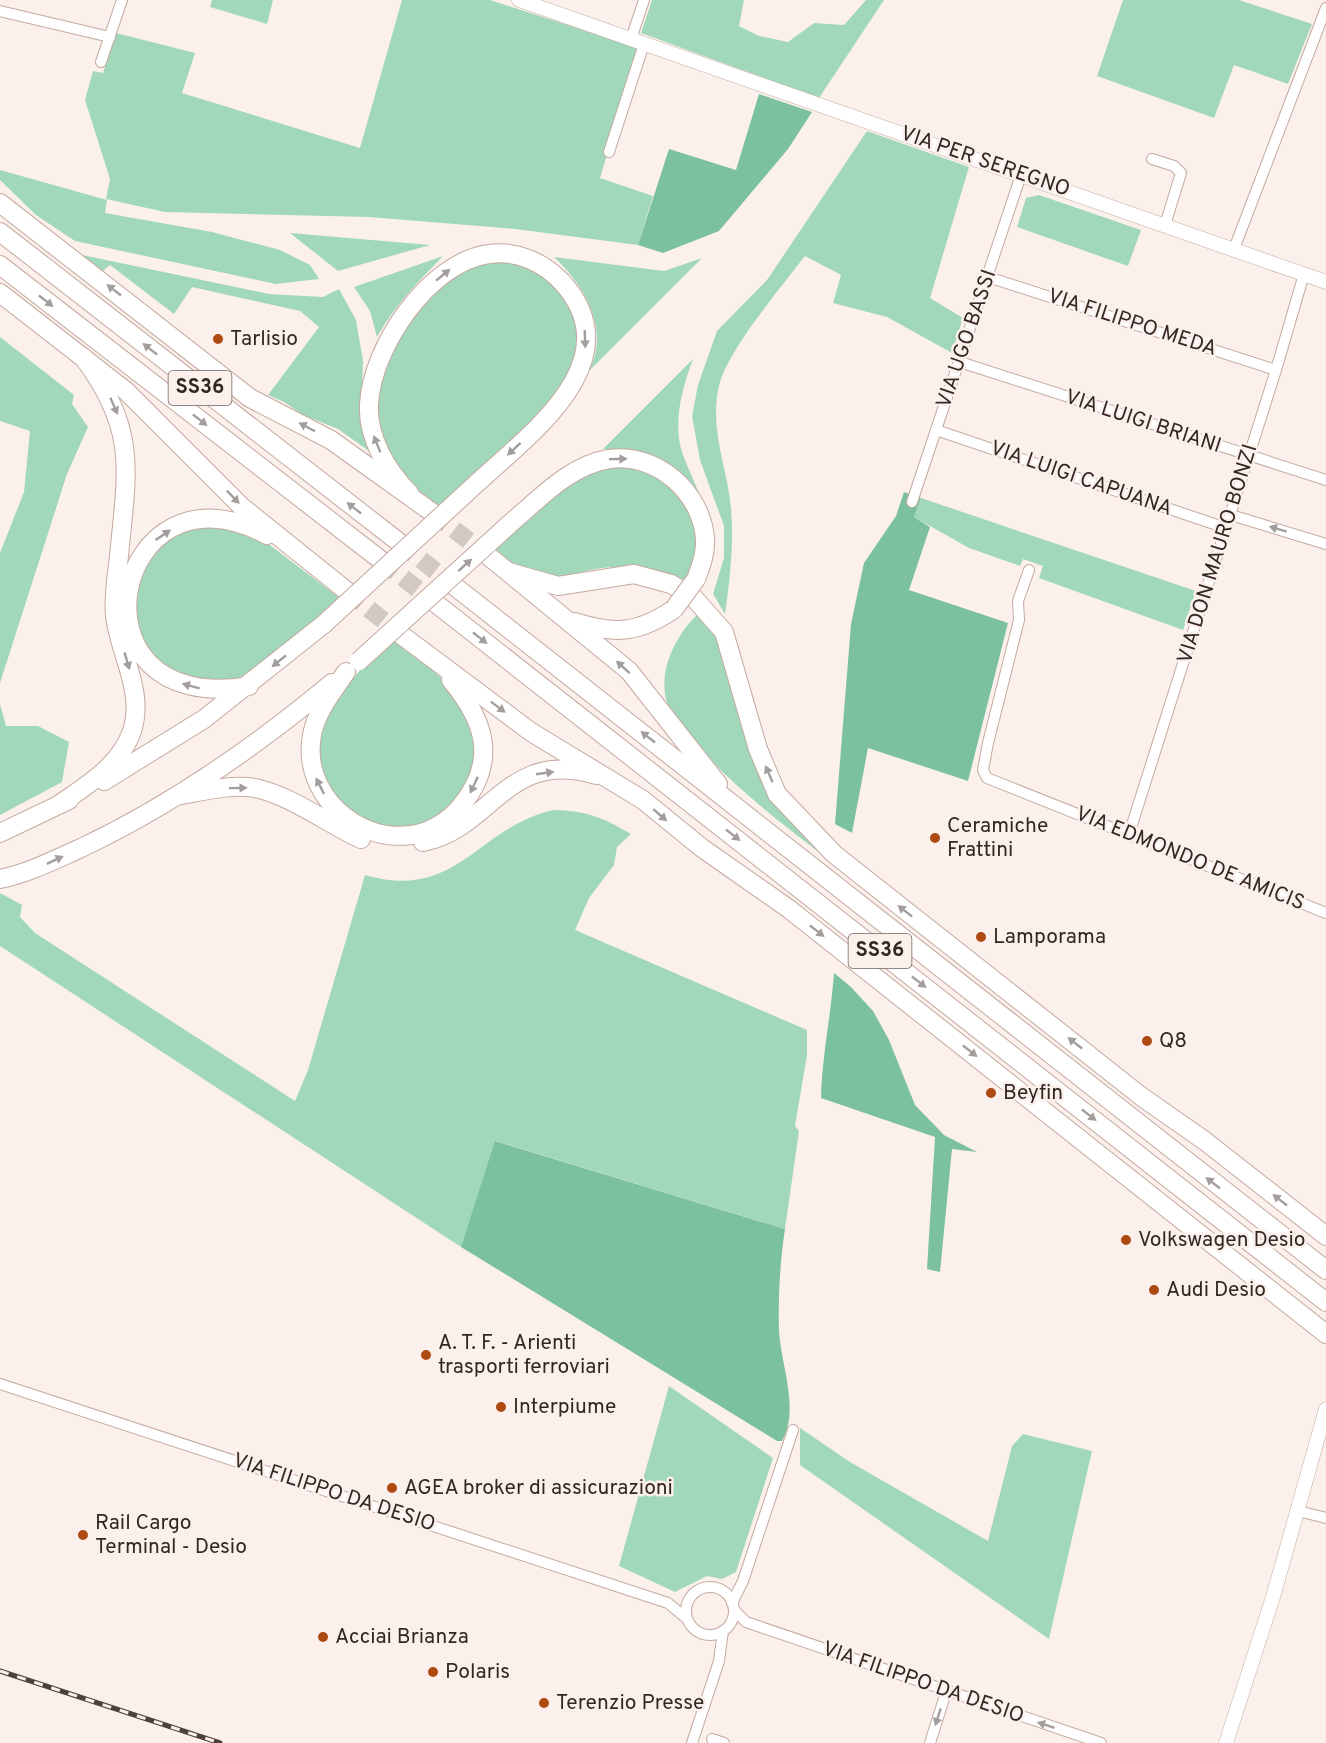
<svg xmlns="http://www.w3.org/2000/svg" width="1326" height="1743" viewBox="0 0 1326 1743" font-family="Overpass,sans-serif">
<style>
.green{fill:#a1d8bc}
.forest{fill:#7bc19f}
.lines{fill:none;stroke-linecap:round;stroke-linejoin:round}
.trunk-tunnel{stroke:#d4c8c4;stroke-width:18;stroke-dasharray:18 9;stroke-linecap:butt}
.minor-casing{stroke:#c4a99f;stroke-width:12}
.tertiary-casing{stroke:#c4a99f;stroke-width:15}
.trunk-casing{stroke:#c4a99f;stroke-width:20}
.minor{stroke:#fff;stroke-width:10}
.tertiary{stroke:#fff;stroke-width:14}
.trunk{stroke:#fff;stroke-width:18}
.rail-casing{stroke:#4c413d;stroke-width:5}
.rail{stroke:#fcf0ec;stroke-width:3;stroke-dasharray:9;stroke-linecap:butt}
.trunk-bridge-casing{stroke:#c4a99f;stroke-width:20;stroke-linecap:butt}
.trunk-bridge{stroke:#fff;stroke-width:18}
.oneway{fill:#a39e9c}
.poi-dot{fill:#ad4a12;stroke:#fcf0ec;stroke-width:2}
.labels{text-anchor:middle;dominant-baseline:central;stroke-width:5;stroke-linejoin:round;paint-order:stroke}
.shield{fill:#fcf0ec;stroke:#6f635f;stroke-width:1.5}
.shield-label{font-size:20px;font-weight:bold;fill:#322723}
.street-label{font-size:21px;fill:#322723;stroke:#fcf0ec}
.poi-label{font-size:21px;fill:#322723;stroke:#fcf0ec;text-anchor:start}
</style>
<rect width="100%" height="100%" fill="#fcf0ec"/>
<g class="green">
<path d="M212 0H273L267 24 210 7Z"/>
<path d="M402 0H490L639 48 600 178 653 196 638 245 515 229 369 217 165 212 106 199 110 179 85 100 93 71 103 73 116 33 195 53 182 93 360 148Z"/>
<path d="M652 0H744L739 26 759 36 788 42 814 23 844 25 866 0H884L819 98 641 33Z"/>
<path d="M1123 0H1239L1312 24 1288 84 1234 65 1214 118 1097 76Z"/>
<path d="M867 131 969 167 930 298 963 318 952 353 887 317 833 303 841 275 805 256C782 286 727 351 719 386 709 429 727 466 731 508 734 544 730 579 725 614L713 594 724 558V526L700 460 692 416 698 385 717 331 767 280Z"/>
<path d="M0 170 107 200 105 213 212 232 280 250 310 265 319 279 276 284 75 241 36 215 0 180Z"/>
<path d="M1039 195 1141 230 1128 266 1017 227 1026 198Z"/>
<path d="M290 233 430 245 338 271Z"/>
<path d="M82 255 269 294 323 297 339 289 356 320 363 361 362 394 376 456 338 429 303 415 284 402 268 395 319 327 300 311 192 287 174 314 110 265 103 271Z"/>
<path d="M443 256C418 282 395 305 377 337L370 311 354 287Z"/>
<path d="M499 257 547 273 575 314 579 340 574 365 562 387 541 414 439 508 399 473 378 428 375 405 379 380 406 324 451 272Z"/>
<path d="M554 257 664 271 702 258 589 371C611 329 584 285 554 257Z"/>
<path d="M0 337 74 395 72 404 88 427 67 474 0 683V553L24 492 30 431 0 421Z"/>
<path d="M693 359C682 388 672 425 683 455 692 479 704 500 709 525 703 513 700 496 692 485 671 456 636 449 603 449Z"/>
<path d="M597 466 646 468 665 479 692 512 698 553 688 581C657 569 629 563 596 569 579 572 564 579 546 576 525 573 509 561 492 550L518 521Z"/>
<path d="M921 498 1196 591 1183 630 1039 578 1043 566 1023 559 1020 566 969 548 914 517Z"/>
<path d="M197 525 254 533 341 599 257 670 234 680H186L158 663 138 636 133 590 154 548Z"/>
<path d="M700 612 717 636 754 755 830 861C779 821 724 781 684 729 678 722 670 714 668 706 656 672 676 634 700 612Z"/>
<path d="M393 639C413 655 440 673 454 693 467 711 479 735 476 757 471 796 435 831 395 829 358 828 329 800 319 766 317 759 320 747 320 739 321 734 320 726 322 721 332 694 372 659 393 639Z"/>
<path d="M0 704 6 726H38L69 742 62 782 0 815Z"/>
<path d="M554 810C587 811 602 817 631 834L617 847 614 865 589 898 575 930 807 1030V1055L795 1126 799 1131 785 1229 496 1141 461 1247 0 946V893L22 905 20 917 35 933 295 1101 308 1070 365 875C458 902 476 827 554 810Z"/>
<path d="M669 1386 773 1458 736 1572 722 1579 707 1576 675 1592 619 1566Z"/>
<path d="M800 1428 850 1462 988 1541 1012 1446 1023 1434 1092 1451 1049 1639 800 1465Z"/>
</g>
<g class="forest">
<path d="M759 94 812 112 788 149 719 231 663 253 638 245 669 149 736 170Z"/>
<path d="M904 492 921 498 914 517 930 527 909 590 1008 623 968 781 868 748 852 833 835 824 851 624 864 563 896 516Z"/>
<path d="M834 973 851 987 873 1011 889 1040 915 1105 944 1135 977 1152 952 1149 940 1272 927 1269 935 1137 821 1098C822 1056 831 1015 834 973Z"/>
<path d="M495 1141 785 1229C780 1262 778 1297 779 1331 781 1366 800 1409 782 1441H777L461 1247Z"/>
</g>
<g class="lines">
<g class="trunk-tunnel">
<path d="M433 513 486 554"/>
<path d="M400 543 453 585"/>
<path d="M382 561 434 602"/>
<path d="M348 592 400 634"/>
</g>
<defs>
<g id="minor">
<path d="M0 11 110 37"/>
<path d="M631 39 644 0"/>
<path d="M101 62 122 0"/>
<path d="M609 152 644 44"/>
<path d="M1152 159 1174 166 1181 173 1165 225"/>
<path d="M1234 249 1326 8"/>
<path d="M988 277 1276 370"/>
<path d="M960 362 1326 480"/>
<path d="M936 430 1226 528"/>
<path d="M912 502 1021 175"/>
<path d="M1231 515 1326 544"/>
<path d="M1029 570 1018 601 1019 620 988 743 983 770 987 778 1326 913"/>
<path d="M1129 834 1276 370 1304 274"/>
<path d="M0 1384 668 1603 686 1618"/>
<path d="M1298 1511 1326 1518"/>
<circle cx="710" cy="1611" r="24"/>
<path d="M732 1603 743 1581 793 1430"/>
<path d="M734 1610 746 1622 1101 1743"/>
<path d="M712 1739 724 1743"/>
<path d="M692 1743 719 1661 723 1631"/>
<path d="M930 1743 946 1692"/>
</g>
<g id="tertiary">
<path d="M519 0 1326 282"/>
<path d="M1226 1743 1273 1597 1326 1409"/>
</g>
<g id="trunk">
<path d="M0 203 250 398 331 440 433 513"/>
<path d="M0 232 400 543"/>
<path d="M0 265 382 561"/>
<path d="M0 293 126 391 242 507 348 592"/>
<path d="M409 493C387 470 367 438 369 404 372 347 429 262 489 254 516 250 543 262 562 282 633 361 530 434 477 483"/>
<path d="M513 521C541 497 571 465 609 459 657 452 702 493 705 539 706 553 701 566 696 579"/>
<path d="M486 554 629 671 718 784"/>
<path d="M509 572 558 586 634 574 671 584 694 598 724 632 758 749 777 794 834 854 1142 1097 1205 1141 1326 1236"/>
<path d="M453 585 1326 1270"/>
<path d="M434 602 1326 1302"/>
<path d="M575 622C615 635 639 633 674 609"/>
<path d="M400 634 531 732 643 800 702 848 789 909 1326 1334"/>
<path d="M346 672C333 691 316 712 312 735 301 793 356 843 411 835 430 833 450 820 461 806 498 761 485 721 451 680"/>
<path d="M249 686C59 718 112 451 267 535"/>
<path d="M104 781 204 719 324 624"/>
<path d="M181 795C204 791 231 784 255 788 290 795 328 824 361 839"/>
<path d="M60 804C88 784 120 766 132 731 145 691 119 654 115 615 113 595 117 575 119 556 127 471 138 430 83 357"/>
<path d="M0 833 69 800"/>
<path d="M423 842C493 828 506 748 596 775"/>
<path d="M0 879C29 873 54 860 81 848 172 805 254 748 332 683"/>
</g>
</defs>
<use href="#minor" class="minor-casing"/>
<use href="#tertiary" class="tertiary-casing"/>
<use href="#trunk" class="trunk-casing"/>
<use href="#minor" class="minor"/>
<use href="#tertiary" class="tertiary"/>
<use href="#trunk" class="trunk"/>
<defs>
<path id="rail" d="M0 1671 220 1743"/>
</defs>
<use href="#rail" class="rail-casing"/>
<use href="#rail" class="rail"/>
<defs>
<g id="trunk-bridge">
<path d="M674 609 696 579"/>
<path d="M324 624 477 483"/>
<path d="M359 661 513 521"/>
</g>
</defs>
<use href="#trunk-bridge" class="trunk-bridge-casing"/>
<use href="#trunk-bridge" class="trunk-bridge"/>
</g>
<defs><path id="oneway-solid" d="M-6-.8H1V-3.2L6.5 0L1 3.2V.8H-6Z" transform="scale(1.5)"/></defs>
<g class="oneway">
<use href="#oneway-solid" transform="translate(443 275) rotate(-39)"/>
<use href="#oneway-solid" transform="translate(114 290) rotate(-142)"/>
<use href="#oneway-solid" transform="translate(46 301) rotate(38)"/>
<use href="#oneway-solid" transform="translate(585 339) rotate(88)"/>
<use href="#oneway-solid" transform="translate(150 349) rotate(-142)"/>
<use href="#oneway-solid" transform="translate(114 406) rotate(66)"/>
<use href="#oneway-solid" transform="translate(200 420) rotate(38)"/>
<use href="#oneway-solid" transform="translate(307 427) rotate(-152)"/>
<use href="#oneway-solid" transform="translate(377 444) rotate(-112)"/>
<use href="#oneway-solid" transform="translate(514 449) rotate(137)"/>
<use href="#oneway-solid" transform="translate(618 459) rotate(-1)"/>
<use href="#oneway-solid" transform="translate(233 497) rotate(46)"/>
<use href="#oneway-solid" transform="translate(354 508) rotate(-142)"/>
<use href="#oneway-solid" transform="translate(1278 529) rotate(-163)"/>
<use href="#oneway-solid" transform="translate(163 535) rotate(-34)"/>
<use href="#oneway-solid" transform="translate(465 565) rotate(-42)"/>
<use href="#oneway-solid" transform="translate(480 638) rotate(38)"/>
<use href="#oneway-solid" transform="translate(127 661) rotate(74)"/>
<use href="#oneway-solid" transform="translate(279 661) rotate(141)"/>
<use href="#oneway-solid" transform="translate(623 667) rotate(-138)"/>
<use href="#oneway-solid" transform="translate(191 686) rotate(-165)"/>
<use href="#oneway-solid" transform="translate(498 707) rotate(37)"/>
<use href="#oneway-solid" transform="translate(648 737) rotate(-142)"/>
<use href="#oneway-solid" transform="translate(545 773) rotate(-8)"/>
<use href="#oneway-solid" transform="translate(769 774) rotate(-113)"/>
<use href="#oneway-solid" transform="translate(474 785) rotate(115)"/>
<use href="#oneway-solid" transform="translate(320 786) rotate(-117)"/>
<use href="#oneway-solid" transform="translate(238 788) rotate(-1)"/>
<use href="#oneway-solid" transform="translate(660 815) rotate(41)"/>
<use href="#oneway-solid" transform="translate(733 835) rotate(38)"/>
<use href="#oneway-solid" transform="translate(55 860) rotate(-25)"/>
<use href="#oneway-solid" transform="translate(905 911) rotate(-142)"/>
<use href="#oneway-solid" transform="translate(817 931) rotate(38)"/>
<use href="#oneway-solid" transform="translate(919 982) rotate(38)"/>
<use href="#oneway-solid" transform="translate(1075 1043) rotate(-142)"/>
<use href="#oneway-solid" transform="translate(970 1051) rotate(38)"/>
<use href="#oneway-solid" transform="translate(1089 1115) rotate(38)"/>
<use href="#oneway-solid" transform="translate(1213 1183) rotate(-142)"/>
<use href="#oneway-solid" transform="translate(1280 1200) rotate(-142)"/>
<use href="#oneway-solid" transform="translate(938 1717) rotate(108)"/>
<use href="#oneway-solid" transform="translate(1046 1725) rotate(-162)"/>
</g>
<g class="poi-dot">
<circle cx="218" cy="339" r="6"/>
<circle cx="935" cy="838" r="6"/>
<circle cx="981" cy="937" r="6"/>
<circle cx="1147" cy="1041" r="6"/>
<circle cx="991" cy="1093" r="6"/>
<circle cx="1126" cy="1240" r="6"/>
<circle cx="1154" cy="1290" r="6"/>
<circle cx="426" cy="1355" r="6"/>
<circle cx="501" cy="1407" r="6"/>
<circle cx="392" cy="1488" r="6"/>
<circle cx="83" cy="1535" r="6"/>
<circle cx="323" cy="1637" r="6"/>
<circle cx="433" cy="1672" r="6"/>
<circle cx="544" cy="1703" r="6"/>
</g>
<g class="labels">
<g class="shield">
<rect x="168.5" y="371" width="63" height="34" rx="4.5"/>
<rect x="848.5" y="934" width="63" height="34" rx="4.5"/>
</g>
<g class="shield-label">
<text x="200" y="388">SS36</text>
<text x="880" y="951">SS36</text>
</g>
<g class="street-label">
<text transform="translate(985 162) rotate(19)">VIA PER SEREGNO</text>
<text transform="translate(1132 323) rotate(18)">VIA FILIPPO MEDA</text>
<text transform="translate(967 339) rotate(-71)">VIA UGO BASSI</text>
<text transform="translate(1143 422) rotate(18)">VIA LUIGI BRIANI</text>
<text transform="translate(1081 479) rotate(19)">VIA LUIGI CAPUANA</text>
<text transform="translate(1218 554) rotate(-73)">VIA DON MAURO BONZI</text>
<text transform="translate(1190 859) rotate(22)">VIA EDMONDO DE AMICIS</text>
<text transform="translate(334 1493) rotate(18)">VIA FILIPPO DA DESIO</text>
<text transform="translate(923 1683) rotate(19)">VIA FILIPPO DA DESIO</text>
</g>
<g class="poi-label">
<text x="230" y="339">Tarlisio</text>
<text x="947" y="826">Ceramiche<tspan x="947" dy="24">Frattini</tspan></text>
<text x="993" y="937">Lamporama</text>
<text x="1159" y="1041">Q8</text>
<text x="1003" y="1093">Beyfin</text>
<text x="1138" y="1240">Volkswagen Desio</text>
<text x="1166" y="1290">Audi Desio</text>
<text x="438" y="1343">A. T. F. - Arienti<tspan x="438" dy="24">trasporti ferroviari</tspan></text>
<text x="513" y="1407">Interpiume</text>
<text x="404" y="1488">AGEA broker di assicurazioni</text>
<text x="95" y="1523">Rail Cargo<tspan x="95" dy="24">Terminal - Desio</tspan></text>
<text x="335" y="1637">Acciai Brianza</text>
<text x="445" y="1672">Polaris</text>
<text x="556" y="1703">Terenzio Presse</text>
</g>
</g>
</svg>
